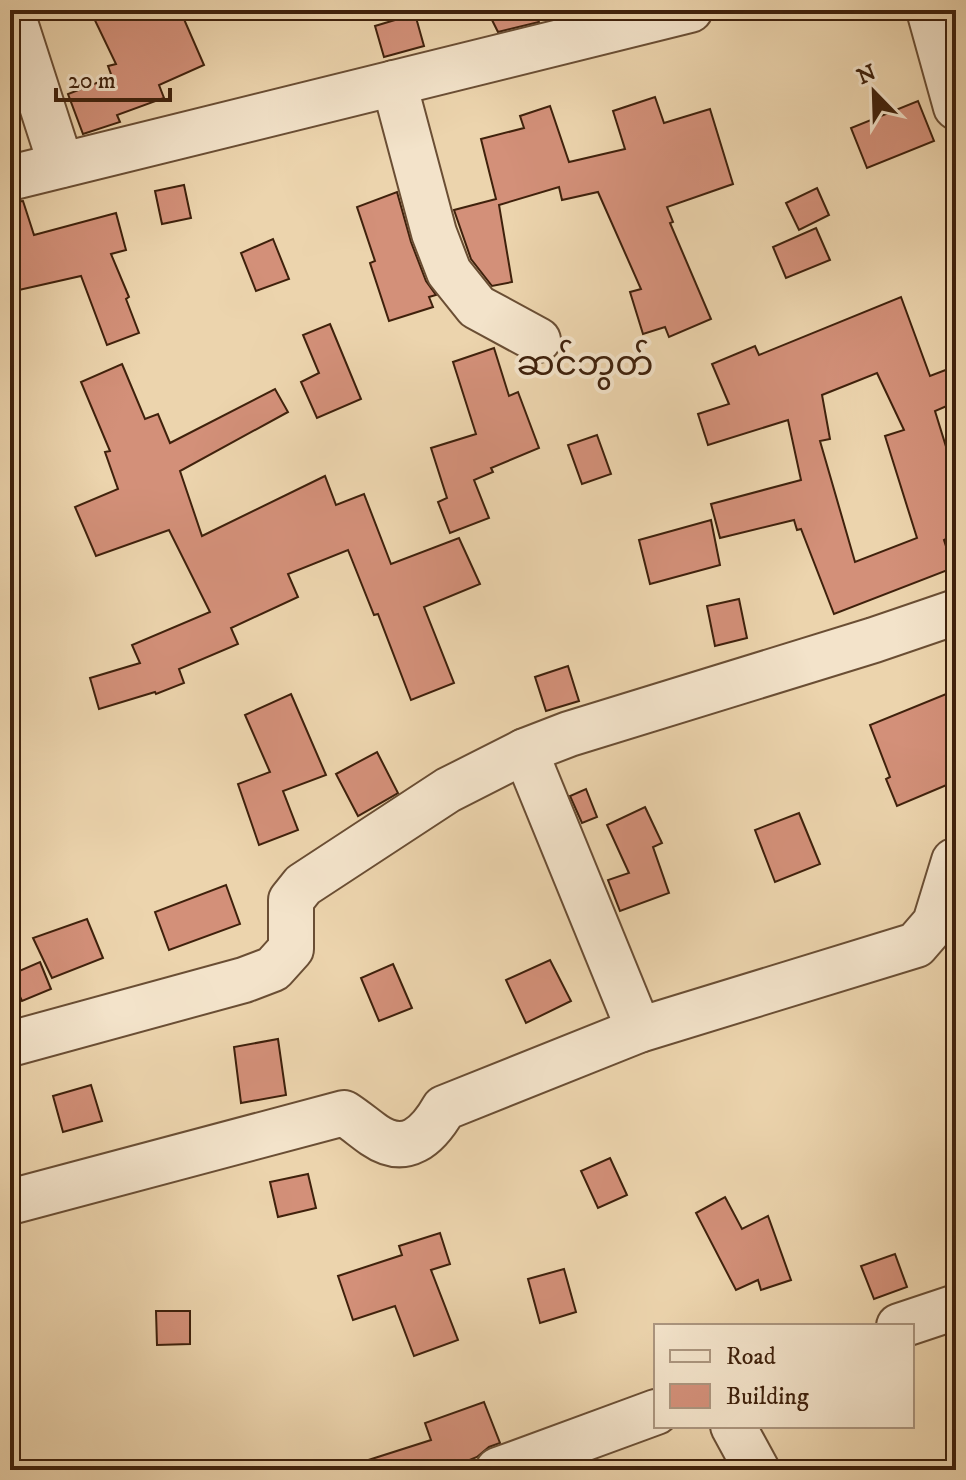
<svg xmlns="http://www.w3.org/2000/svg" width="966" height="1480" viewBox="0 0 966 1480" font-family="'IM FELL DW Pica','Noto Sans Myanmar',serif">
<style>
.building{fill:#d39079;stroke:#3f210c;stroke-width:2;fill-rule:evenodd}
.lines{fill:none;stroke-linecap:round;stroke-linejoin:round}
.minor-casing{stroke:#6a4e34;stroke-width:48}
.minor{stroke:#f3e3ca;stroke-width:44}
.labels{text-anchor:middle;dominant-baseline:central;stroke-width:8;stroke-linejoin:round;paint-order:stroke}
.quarter-label{font-size:34px;fill:#3f210c;stroke:#f3e3ca}
</style>
<rect width="100%" height="100%" fill="#ecd4ad"/>
<filter id="stains"><feTurbulence type="fractalNoise" baseFrequency=".0025" numOctaves="4"/><feColorMatrix values="0 0 0 0 .2 0 0 0 0 .09 0 0 0 0 .02 0 0 0 .5 -.17"/></filter>
<radialGradient id="worn" r=".72"><stop offset=".6" stop-color="#630" stop-opacity="0"/><stop offset="1" stop-color="#630" stop-opacity=".3"/></radialGradient>
<g class="building">
<path d="M90 10H180L204 65 159 85 164 98 117 115 120 122 83 134 68 94 112 77 108 66 116 64Z"/>
<path d="M487 10H533L539 22 498 32Z"/>
<path d="M415 14 424 46 384 57 375 26Z"/>
<path d="M655 97 664 123 710 109 733 184 667 207 673 222 670 223 711 319 669 337 665 327 643 334 630 292 641 289 598 192 562 200 559 187 499 205 512 282 492 286 471 259 454 210 496 199 481 139 524 128 520 116 550 106 569 162 625 149 613 111Z"/>
<path d="M918 101 934 141 867 168 851 128Z"/>
<path d="M184 185 191 218 162 224 155 191Z"/>
<path d="M817 188 829 215 799 230 786 203Z"/>
<path d="M397 192 411 242 426 281 436 295 429 297 433 307 389 321 370 263 375 261 357 207Z"/>
<path d="M23 201 34 235 116 213 126 250 111 254 129 297 126 299 139 333 107 345 81 276 10 292V202Z"/>
<path d="M816 228 830 260 786 278 773 247Z"/>
<path d="M273 239 289 279 256 291 241 253Z"/>
<path d="M901 297 930 376 956 366V402L935 411 956 479V534L944 540 953 568 834 614 801 529 797 530 794 520 720 538 711 504 801 480 788 420 708 445 698 414 729 404 712 364 755 346 759 355ZM877 373 904 430 885 436 917 538 855 562 820 441 830 439 822 395Z"/>
<path d="M330 324 361 399 317 418 301 382 319 373 303 335Z"/>
<path d="M494 348 509 396 518 392 539 448 491 468 493 472 474 480 489 518 450 533 438 502 447 498 431 448 476 434 453 362Z"/>
<path d="M122 364 145 419 158 414 170 443 275 389 288 412 180 471 202 536 325 476 336 505 364 494 391 564 459 538 480 584 424 607 454 683 411 700 378 614 374 615 348 550 288 574 298 597 231 628 238 644 179 669 184 683 156 694 155 692 99 709 90 678 140 663 132 645 210 612 169 530 96 556 75 507 118 489 105 452 110 451 81 382Z"/>
<path d="M597 435 611 474 582 484 568 445Z"/>
<path d="M711 520 720 565 650 584 639 540Z"/>
<path d="M739 599 747 638 715 646 707 606Z"/>
<path d="M568 666 579 701 546 711 535 677Z"/>
<path d="M956 690V781L897 806 886 779 890 777 870 725Z"/>
<path d="M291 694 326 775 283 791 298 830 259 845 238 784 270 772 245 715Z"/>
<path d="M377 752 398 793 358 816 336 774Z"/>
<path d="M586 789 597 817 582 823 570 796Z"/>
<path d="M645 807 662 843 653 847 669 893 620 911 608 880 629 873 607 825Z"/>
<path d="M799 813 820 864 775 882 755 830Z"/>
<path d="M226 885 240 924 169 950 155 912Z"/>
<path d="M87 919 103 958 52 978 33 938Z"/>
<path d="M550 960 571 1001 526 1023 506 980Z"/>
<path d="M40 962 51 989 22 1001 10 975Z"/>
<path d="M393 964 412 1008 379 1021 361 978Z"/>
<path d="M278 1039 286 1095 241 1103 234 1047Z"/>
<path d="M91 1085 102 1121 63 1132 53 1096Z"/>
<path d="M610 1158 627 1195 598 1208 581 1171Z"/>
<path d="M308 1174 316 1208 278 1217 270 1182Z"/>
<path d="M725 1197 742 1229 768 1216 791 1280 761 1290 758 1280 736 1290 696 1213Z"/>
<path d="M440 1233 450 1264 431 1270 458 1340 414 1356 395 1306 353 1320 338 1276 402 1255 399 1246Z"/>
<path d="M895 1254 907 1287 874 1299 861 1266Z"/>
<path d="M564 1269 576 1312 540 1323 528 1279Z"/>
<path d="M156 1311H190V1344L157 1345Z"/>
<path d="M484 1402 500 1443 489 1447 477 1457 445 1470H360L359 1463 431 1440 425 1423Z"/>
</g>
<g class="lines">
<defs>
<g id="minor">
<path d="M11 10 61 165"/>
<path d="M929 10 956 107"/>
<path d="M394 83 434 233 449 272 477 307 538 340"/>
<path d="M10 178 690 10"/>
<path d="M525 751 639 1030"/>
<path d="M10 1044 244 980 273 969 291 949V900L303 885 448 790 525 751 569 734 874 640 956 612"/>
<path d="M10 1202 344 1113C355 1120 364 1128 374 1135 406 1157 428 1136 444 1108L639 1030 916 945 935 923 954 861"/>
<path d="M899 1326 956 1307"/>
<path d="M733 1426 757 1470"/>
<path d="M498 1470 656 1412"/>
</g>
</defs>
<use href="#minor" class="minor-casing"/>
<use href="#minor" class="minor"/>
</g>
<g class="labels">
<g class="quarter-label">
<text x="585" y="365">ဆင်ဘွတ်</text>
</g>
</g>
<rect width="966" height="1480" fill="none" stroke="#ecd4ad" stroke-width="40"/>
<rect x="12" y="12" width="942" height="1456" fill="none" stroke="#3f210c" stroke-width="4"/>
<rect x="20" y="20" width="926" height="1440" fill="none" stroke="#3f210c" stroke-width="2"/>
<rect x="654" y="1324" width="260" height="104" fill="#f3e3ca" stroke="#ab957e" stroke-width="2"/>
<rect x="670" y="1350" width="40" height="12" fill="#f3e3ca" stroke="#ab957e" stroke-width="2"/>
<text x="726" y="1364" font-size="24" fill="#3f210c">Road</text>
<rect x="670" y="1384" width="40" height="24" fill="#d39079" stroke="#ab957e" stroke-width="2"/>
<text x="726" y="1404" font-size="24" fill="#3f210c">Building</text>
<g transform="translate(874 92) rotate(337)" stroke="#f3e3ca" stroke-width="6" paint-order="stroke">
<path d="M0-6L14 30L0 20L-14 30Z" fill="#3f210c"/>
<text y="-12" font-size="22" font-weight="bold" text-anchor="middle" fill="#3f210c">N</text>
</g>
<path d="M56 88v12h114v-12" fill="none" stroke="#3f210c" stroke-width="4"/>
<text x="68" y="88" font-size="24" fill="#3f210c" stroke="#f3e3ca" stroke-width="6" paint-order="stroke">20 m</text>
<rect width="100%" height="100%" filter="url(#stains)"/>
<rect width="100%" height="100%" fill="url(#worn)"/>
</svg>
